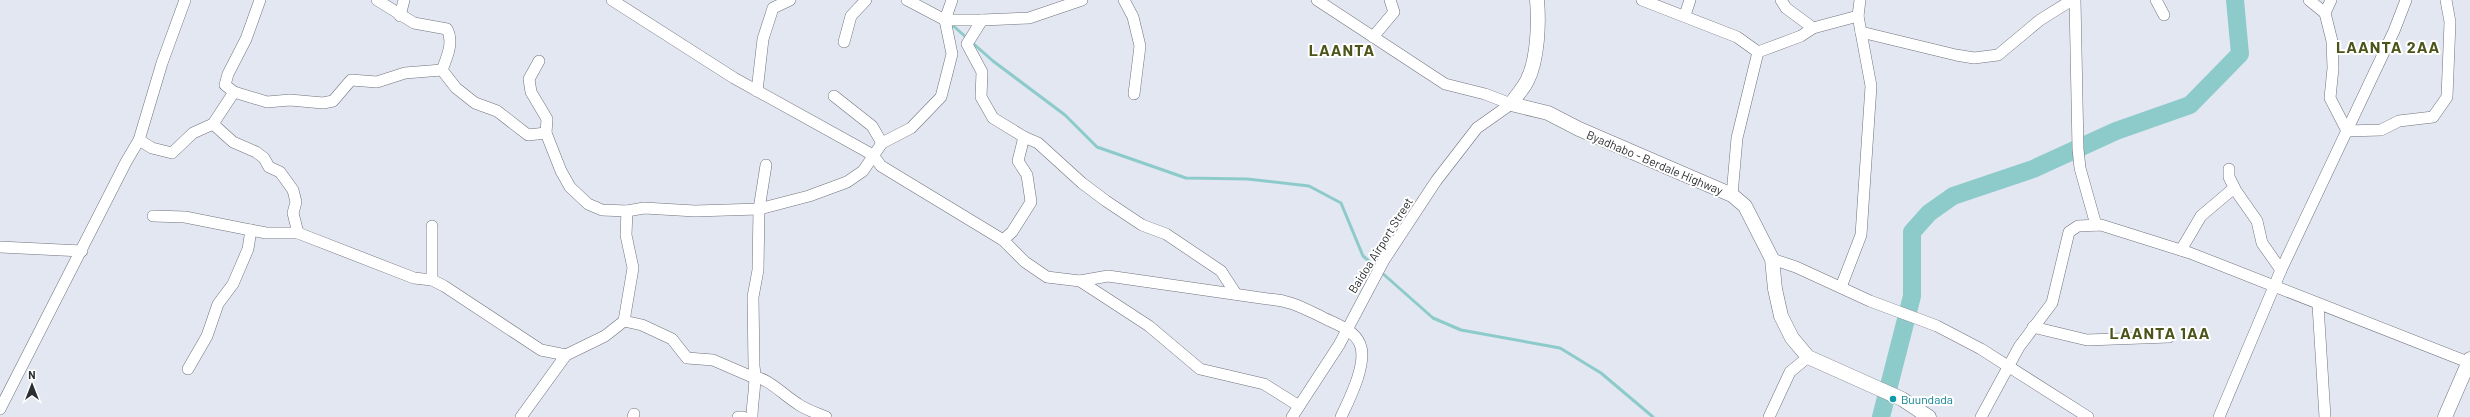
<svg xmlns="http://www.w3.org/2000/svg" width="2470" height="417" viewBox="0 0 2470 417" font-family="Barlow,sans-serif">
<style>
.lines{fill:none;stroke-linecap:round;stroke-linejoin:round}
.stream{stroke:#8dcbcb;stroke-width:3}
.river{stroke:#8dcbcb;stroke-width:18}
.minor-casing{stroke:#70737d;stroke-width:12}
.major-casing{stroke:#70737d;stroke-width:15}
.minor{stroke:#fff;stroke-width:11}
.major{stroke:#fff;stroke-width:14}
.culture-dot{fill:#0f9aa8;stroke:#fff;stroke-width:1.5}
.labels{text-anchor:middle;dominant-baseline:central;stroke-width:4;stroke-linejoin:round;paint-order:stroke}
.street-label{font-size:12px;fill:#2d2e32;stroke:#fff}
.culture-label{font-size:12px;fill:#0d838f;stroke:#fff;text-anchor:start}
.district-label{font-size:16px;font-weight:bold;letter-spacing:1px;fill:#4d541a;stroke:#fff}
</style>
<rect width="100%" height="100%" fill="#e3e7f2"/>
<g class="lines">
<g class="stream">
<path d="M950 23 993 61 1065 115 1097 147 1186 178 1247 179 1309 186 1341 203 1363 256 1377 268"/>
<path d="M1381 272 1433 318 1461 330 1560 348 1601 373 1653 417"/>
</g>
<path class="river" d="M1881 417 1912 296V232L1929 213 1953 196 2033 169 2116 131 2190 105 2240 54 2235 0"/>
<defs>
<g id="minor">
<path d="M377 0 414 23 447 29C454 42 447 57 442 70L456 88 475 103 497 111 528 135 546 133"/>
<path d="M612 0 734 78 873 155 881 166 1003 240 1025 262 1047 277 1080 281 1149 326 1200 369 1264 384 1299 406"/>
<path d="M907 0 945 20H982L1029 18 1082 0"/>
<path d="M1124 0 1133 17 1140 46 1134 94"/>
<path d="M1317 0 1445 84 1485 94 1511 104"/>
<path d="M1642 0 1737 37 1758 52"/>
<path d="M1781 0 1786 8 1813 28"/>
<path d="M2075 0 2078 149 2080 168 2096 225"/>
<path d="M2156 0 2164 15"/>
<path d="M2309 0 2325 13"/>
<path d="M2331 0 2325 13 2332 41 2333 68 2330 98 2347 131 2381 130 2399 121 2433 117 2447 97 2450 22 2446 0"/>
<path d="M1685 15 1690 0"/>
<path d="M400 16 404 0"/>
<path d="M982 20 967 44 982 72 981 97 993 118 1024 137 1038 143 1082 183 1106 201 1142 225 1166 234 1221 271 1236 294"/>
<path d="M1861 32 1956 55 1974 58 1998 55 2040 20 2072 0"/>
<path d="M1373 37 1394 12 1390 0"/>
<path d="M844 42 851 16 866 0"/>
<path d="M1758 52 1801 36 1813 28 1858 16"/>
<path d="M539 61 529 79 531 92 547 119 546 133 561 171 570 187 588 204 602 210 627 211"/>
<path d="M757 91 763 39 773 8 790 0"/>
<path d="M234 92 225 85 228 74 246 39 260 0"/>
<path d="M834 96 872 126 882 143"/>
<path d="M213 124 233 142 256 152 264 158 269 167 280 172 293 190 296 202 293 213 298 233"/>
<path d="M139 140 162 63 185 0"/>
<path d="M2229 169V177L2236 191 2257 221 2262 243 2281 270"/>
<path d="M1732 195 1737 138 1758 52"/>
<path d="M153 216 185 217 266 233H298L414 278 432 280 444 286 541 350 566 355"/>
<path d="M432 226V280"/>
<path d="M1003 240 1012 232 1031 202 1027 175 1018 161 1024 137"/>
<path d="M0 247 82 251"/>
<path d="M2181 250 2201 216 2234 188"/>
<path d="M1772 259 1796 267 1870 301 1937 326 1981 349 2088 417"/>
<path d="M1080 281 1108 276 1268 299C1289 300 1301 307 1320 316 1333 323 1354 329 1360 344 1368 363 1349 400 1341 417"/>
<path d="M1841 287 1861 235 1871 86 1858 16 1860 0"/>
<path d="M2318 305 2325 417"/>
<path d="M624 321 642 325 672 339 687 358 713 360 750 376C768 377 783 395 798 404 806 410 817 413 826 417"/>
<path d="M2033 327 2087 340 2169 337"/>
<path d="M188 369 207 336 218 304 233 284 248 249 251 230"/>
<path d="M0 409 126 162 139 140 152 148 172 153 193 133 213 124 234 92 267 102 290 100 323 103 333 101 351 80 377 82 405 73 442 70"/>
<path d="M521 417 566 355 605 336 624 321 633 268 626 235 627 211 644 208 695 211 759 209 809 196 847 182 863 171 882 143 911 128 941 97 952 54 945 20 952 0"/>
<path d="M633 417 634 414"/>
<path d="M738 417H743"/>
<path d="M752 417C752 400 757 383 754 366L753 297 758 270 759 209 766 165"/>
<path d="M1292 417 1339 345 1384 260 1436 181 1477 128 1511 104"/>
<path d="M1769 417 1790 372 1808 357"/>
<path d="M1981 417 2019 347 2052 303 2069 232 2078 226 2101 225 2190 253 2470 363"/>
<path d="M2219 417 2281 270 2394 31 2406 0"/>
</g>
<g id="major">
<path d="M1537 0C1539 22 1538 60 1527 81 1523 89 1516 96 1511 104L1548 113 1579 129 1732 195 1745 206 1772 259 1775 289 1781 316 1792 338 1808 357 1902 399 1929 417"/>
<path d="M2445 417 2470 359"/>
</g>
</defs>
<use href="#minor" class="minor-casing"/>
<use href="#major" class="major-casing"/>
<use href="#minor" class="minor"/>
<use href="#major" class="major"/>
</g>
<circle class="culture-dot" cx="1893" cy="399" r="4"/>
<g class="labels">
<g class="street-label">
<text transform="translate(1655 162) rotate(23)">Byadhabo - Berdale Highway</text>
<text transform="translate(1380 245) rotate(-58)">Baidoa Airport Street</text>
</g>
<g class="culture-label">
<text x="1901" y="399">Buundada</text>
</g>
<g class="district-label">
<text x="2388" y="46">LAANTA 2AA</text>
<text x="1342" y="49">LAANTA</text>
<text x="2160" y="332">LAANTA 1AA</text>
</g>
</g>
<g transform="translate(32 385)" stroke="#ffffff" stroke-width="3" paint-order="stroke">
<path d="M0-3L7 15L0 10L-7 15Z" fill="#2d2e32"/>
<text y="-6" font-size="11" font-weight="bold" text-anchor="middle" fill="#2d2e32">N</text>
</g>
</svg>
